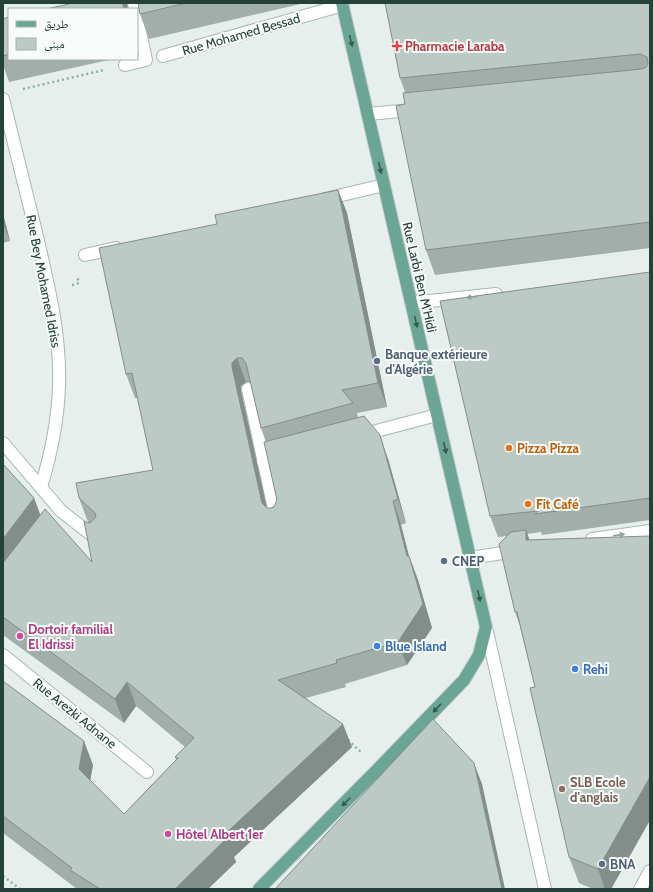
<svg xmlns="http://www.w3.org/2000/svg" width="653" height="892" viewBox="0 0 653 892" font-family="Cabin,'Noto Naskh Arabic',sans-serif">
<style>
.lines{fill:none;stroke-linecap:round;stroke-linejoin:round}
.minor-casing{stroke:#a8b8b2;stroke-width:14}
.major-casing{stroke:#c2cac8;stroke-width:14}
.path{stroke:#86b3a5;stroke-width:2.5;stroke-dasharray:2 3;stroke-linecap:butt}
.minor{stroke:#fff;stroke-width:12}
.major{stroke:#6aa596;stroke-width:12}
.wall{fill:#a1aea9;fill-rule:evenodd}
.shaded-wall{fill:#838d89}
.building{fill:#bbcac4;stroke:#838d89}
.oneway{fill:#365b51}
.oneway2{fill:#92a09c}
.health-dot{fill:#e0444e;stroke:#f7fbf9;stroke-width:1.5}
.service-dot{fill:#5c6f8a;stroke:#f7fbf9;stroke-width:1.5}
.food-dot{fill:#e8710a;stroke:#f7fbf9;stroke-width:1.5}
.hotel-dot{fill:#d1479c;stroke:#f7fbf9;stroke-width:1.5}
.shop-dot{fill:#3f7fe0;stroke:#f7fbf9;stroke-width:1.5}
.education-dot{fill:#8d6e63;stroke:#f7fbf9;stroke-width:1.5}
.labels{text-anchor:middle;dominant-baseline:central;stroke-width:4;stroke-linejoin:round;paint-order:stroke}
.street-label{font-size:13px;fill:#24423a;stroke:#f7fbf9}
.health-label{font-size:13px;font-weight:bold;fill:#be3a42;stroke:#f7fbf9;text-anchor:start}
.service-label{font-size:13px;font-weight:bold;fill:#4e5e75;stroke:#f7fbf9;text-anchor:start}
.food-label{font-size:13px;font-weight:bold;fill:#c56008;stroke:#f7fbf9;text-anchor:start}
.hotel-label{font-size:13px;font-weight:bold;fill:#b23c85;stroke:#f7fbf9;text-anchor:start}
.shop-label{font-size:13px;font-weight:bold;fill:#366cbe;stroke:#f7fbf9;text-anchor:start}
.education-label{font-size:13px;font-weight:bold;fill:#785e54;stroke:#f7fbf9;text-anchor:start}
</style>
<rect width="100%" height="100%" fill="#e6efeb"/>
<g class="lines">
<defs>
<g id="minor">
<path d="M134 3 135 9"/>
<path d="M163 56 343 5"/>
<path d="M125 65 146 60 137 18"/>
<path d="M3 99C14 142 24 185 35 228 47 280 61 333 59 386 58 421 51 454 41 487"/>
<path d="M368 114 412 110"/>
<path d="M325 199 384 185"/>
<path d="M85 255 116 248"/>
<path d="M411 303 496 294"/>
<path d="M248 389 277 523"/>
<path d="M361 435 437 415"/>
<path d="M3 443 61 511 97 539"/>
<path d="M263 461 283 455"/>
<path d="M592 539 650 531"/>
<path d="M470 558 516 551"/>
<path d="M486 627 545 889"/>
<path d="M3 655 147 772"/>
<path d="M640 889 650 871"/>
</g>
<path id="major" d="M259 889 378 769 464 680 479 655 486 627 342 3"/>
</defs>
<use href="#minor" class="minor-casing"/>
<use href="#major" class="major-casing"/>
<g class="path">
<path d="M23 89 104 70"/>
<path d="M72 285 79 283 77 276"/>
<path d="M348 740 362 753"/>
<path d="M3 876 20 889"/>
</g>
<use href="#minor" class="minor"/>
<use href="#major" class="major"/>
</g>
<g class="wall">
<path d="M138 3H305L149 39 140 14Z"/>
<path d="M650 3V248L435 275 426 250 405 104V92L400 78Z"/>
<path d="M9 17V59H113L9 82 3 65V19Z"/>
<path d="M338 190 347 213 387 407 357 413 358 417 388 459 406 523 401 525 409 556 418 580 432 628 407 665 345 684 346 687 306 698 352 747 234 857 236 862 208 889H77L3 833V681L93 765 90 780 124 814 176 760 175 757 185 747 136 706 124 723 3 635V464L34 498 40 515 92 562 88 522 79 498 153 470 138 398H135L126 374 217 224ZM246 382H251L261 428 266 442 277 500 274 507 271 508H267L241 391V386Z"/>
<path d="M3 214 10 241 3 243Z"/>
<path d="M650 272V520L542 535 541 532 527 534 650 820 611 889H593L579 883 569 857 535 687 520 626 515 612 507 536 498 537 490 516Z"/>
</g>
<g class="shaded-wall">
<path d="M122 3H127L128 9H124Z"/>
<path d="M338 190 347 213 387 407 378 383Z"/>
<path d="M3 214 10 241 3 223Z"/>
<path d="M237 358 246 382 241 386V391L271 527 262 503 232 367V363Z"/>
<path d="M380 435 388 459 406 523 398 499Z"/>
<path d="M34 498 43 522 3 574V539Z"/>
<path d="M393 501 401 525 415 580 407 556Z"/>
<path d="M526 530 535 556 526 540Z"/>
<path d="M409 556 418 580 432 628 407 665 398 642Z"/>
<path d="M127 682 136 706 124 723 115 699Z"/>
<path d="M343 724 352 747 234 857 236 862 208 889H175L224 835Z"/>
<path d="M84 741 93 765 88 793 79 769Z"/>
<path d="M474 763 482 784 505 889H502Z"/>
<path d="M650 777V820L611 889H605L598 869Z"/>
</g>
<g class="building">
<path d="M69 3H122L124 9H46L69 4Z"/>
<path d="M138 3H186L140 14Z"/>
<path d="M385 3H650V222L426 250 396 106 405 104 403 93 642 69 646 67 648 64 647 57 640 54 400 78Z"/>
<path d="M9 17V54L3 56V19Z"/>
<path d="M338 190 378 383 342 390 353 403 261 428 246 363 242 358H237L232 363V367L262 503 267 508H271L274 507 277 500 264 442 364 416 380 435 398 499 393 501 407 556H409L423 604 398 642 336 660 337 663 278 680 343 724 224 835 227 838 175 889H100L70 870 72 868 3 816V681L84 741 79 769 124 814 178 758 175 757 194 738 127 682 115 699 3 617V563L45 509 92 562 84 521 88 523 91 522 96 517 95 513 79 498 76 483 153 470 132 373 126 374 99 248 217 224 215 215Z"/>
<path d="M650 272V498L535 514 538 511 490 516 440 301Z"/>
<path d="M3 464 34 498 3 539Z"/>
<path d="M526 530V540L650 536V777L598 869 569 857 530 688 535 687 517 612H515L499 544 511 532Z"/>
<path d="M433 719 474 763 502 889H275Z"/>
</g>
<defs><path id="oneway-solid" d="M-6-.8H1V-3.2L6.5 0L1 3.2V.8H-6Z"/></defs>
<g class="oneway">
<use href="#oneway-solid" transform="translate(351 41) rotate(77)"/>
<use href="#oneway-solid" transform="translate(380 168) rotate(77)"/>
<use href="#oneway-solid" transform="translate(416 322) rotate(77)"/>
<use href="#oneway-solid" transform="translate(445 448) rotate(77)"/>
<use href="#oneway-solid" transform="translate(479 596) rotate(77)"/>
<use href="#oneway-solid" transform="translate(437 708) rotate(134)"/>
<use href="#oneway-solid" transform="translate(346 802) rotate(135)"/>
</g>
<g class="oneway2">
<use href="#oneway-solid" transform="translate(472 297) rotate(174)"/>
<use href="#oneway-solid" transform="translate(619 535) rotate(-8)"/>
</g>
<path class="health-dot" d="M395 40h4v4h4v4h-4v4h-4v-4h-4v-4h4z"/>
<g class="service-dot">
<circle cx="377" cy="361" r="4"/>
<circle cx="444" cy="561" r="4"/>
<circle cx="602" cy="864" r="4"/>
</g>
<g class="food-dot">
<circle cx="509" cy="448" r="4"/>
<circle cx="528" cy="504" r="4"/>
</g>
<g class="hotel-dot">
<circle cx="20" cy="636" r="4"/>
<circle cx="168" cy="834" r="4"/>
</g>
<g class="shop-dot">
<circle cx="377" cy="646" r="4"/>
<circle cx="575" cy="669" r="4"/>
</g>
<circle class="education-dot" cx="562" cy="789" r="4"/>
<g class="labels">
<g class="street-label">
<text transform="translate(241 34) rotate(-16)">Rue Mohamed Bessad</text>
<text transform="translate(420 277) rotate(77)">Rue Larbi Ben M'Hidi</text>
<text transform="translate(44 281) rotate(79)">Rue Bey Mohamed Idriss</text>
<text transform="translate(75 713) rotate(39)">Rue Arezki Adnane</text>
</g>
<g class="health-label">
<text x="405" y="46">Pharmacie Laraba</text>
</g>
<g class="service-label">
<text x="385" y="354">Banque extérieure<tspan x="385" dy="15">d'Algérie</tspan></text>
<text x="452" y="561">CNEP</text>
<text x="610" y="864">BNA</text>
</g>
<g class="food-label">
<text x="517" y="448">Pizza Pizza</text>
<text x="536" y="504">Fit Café</text>
</g>
<g class="hotel-label">
<text x="28" y="629">Dortoir familial<tspan x="28" dy="15">El Idrissi</tspan></text>
<text x="176" y="834">Hôtel Albert 1er</text>
</g>
<g class="shop-label">
<text x="385" y="646">Blue Island</text>
<text x="583" y="669">Rehi</text>
</g>
<g class="education-label">
<text x="570" y="782">SLB Ecole<tspan x="570" dy="15">d'anglais</tspan></text>
</g>
</g>
<rect width="653" height="892" fill="none" stroke="#24423a" stroke-width="8"/>
<rect x="8" y="8" width="130" height="52" fill="#f7fbf9" stroke="#a3b1ad"/>
<rect x="16" y="21" width="20" height="6" fill="#6aa596" stroke="#a3b1ad"/>
<text x="44" y="28" font-size="12" fill="#24423a">طريق</text>
<rect x="16" y="38" width="20" height="12" fill="#bbcac4" stroke="#a3b1ad"/>
<text x="44" y="48" font-size="12" fill="#24423a">مبنى</text>
</svg>
